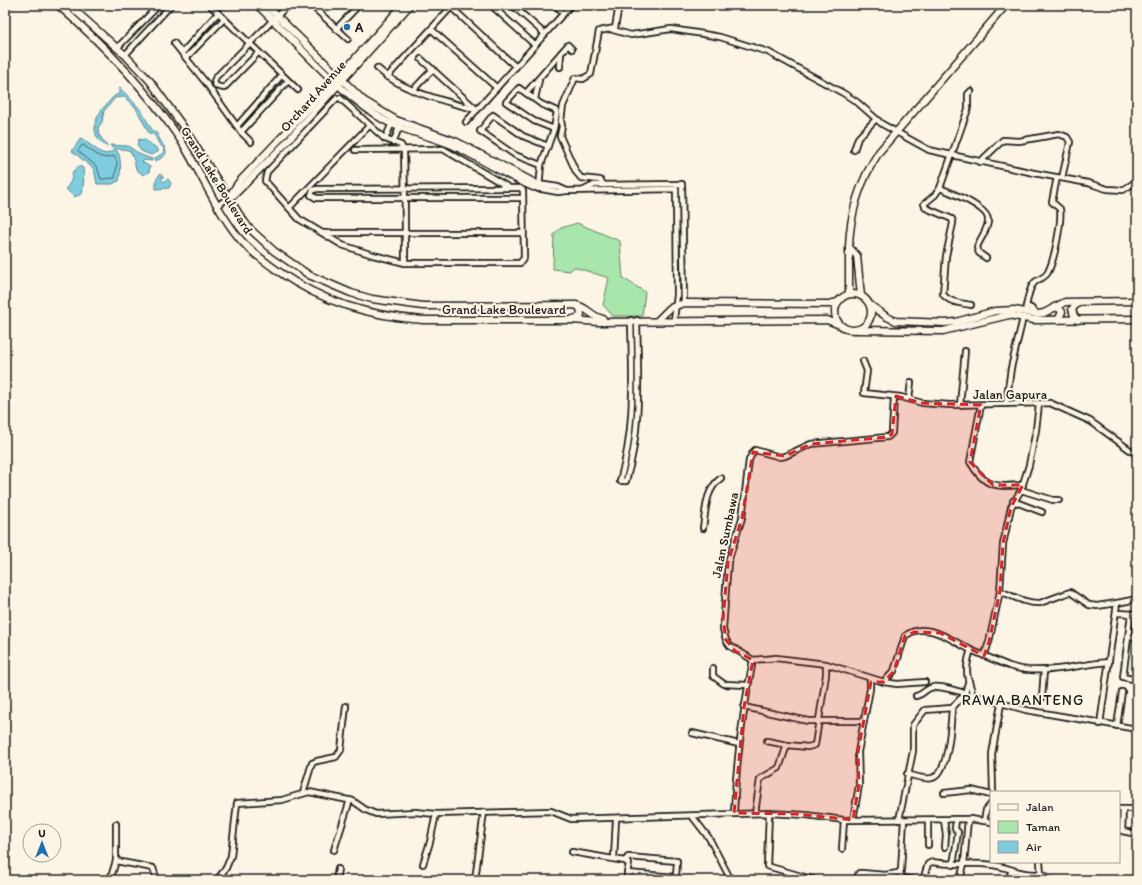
<svg xmlns="http://www.w3.org/2000/svg" width="1142" height="885" viewBox="0 0 1142 885" font-family="Itim,sans-serif">
<style>
.green{fill:#a9e6ac;stroke:#628164}
.water{fill:#7fccde;stroke:#578690}
.lines{fill:none;stroke-linecap:round;stroke-linejoin:round}
.shore{stroke:#44626a;stroke-width:1}
.minor-casing{stroke:#1c1c1c;stroke-width:8}
.tertiary-casing{stroke:#1c1c1c;stroke-width:9}
.minor{stroke:#fcf5e5;stroke-width:4.5}
.tertiary{stroke:#fcf5e5;stroke-width:6}
.marked{fill:#d62828;fill-opacity:0.2;stroke:#d62828;stroke-width:3;stroke-dasharray:8 5;stroke-linejoin:round}
.poi-dot{fill:#1f6fb2;stroke:#fcf5e5;stroke-width:1.5}
.labels{text-anchor:middle;dominant-baseline:central;stroke-width:4;stroke-linejoin:round;paint-order:stroke}
.poi-label{font-size:13px;font-weight:bold;fill:#1c1c1c;stroke:#fcf5e5;text-anchor:start}
.street-label{font-size:13px;fill:#1c1c1c;stroke:#fcf5e5}
.quarter-label{font-size:15px;letter-spacing:1px;fill:#1c1c1c;stroke:#fcf5e5}
</style>
<rect width="100%" height="100%" fill="#fcf5e5"/>
<filter id="ink" filterUnits="userSpaceOnUse"><feTurbulence type="fractalNoise" baseFrequency=".025" numOctaves="2"/><feDisplacementMap in="SourceGraphic" scale="8" xChannelSelector="R" yChannelSelector="G"/><feConvolveMatrix kernelMatrix="1 2 1 2 8 2 1 2 1" color-interpolation-filters="sRGB"/></filter>
<g filter="url(#ink)">
<path class="green" d="M577 223 620 241 623 278 645 292 642 316H613L603 305 609 278 574 267 570 271 553 269 554 234 561 228Z"/>
<g class="water">
<path d="M120 88 141 110 152 130C157 132 158 135 160 140 167 151 171 155 155 161L154 159 163 153 164 148 159 144 154 134 149 133 136 108 124 97 115 98 104 111 102 122 98 128 99 135 108 147C88 137 94 117 106 105 111 100 113 95 121 93L118 90Z"/>
<path d="M81 138 100 152 106 154 116 150C122 155 121 173 119 181L112 184H97L94 169 72 151Z"/>
<path d="M139 139 145 140 158 149V152L151 155 141 151 137 145Z"/>
<path d="M110 145 128 146 141 155 152 159V161L144 160 142 162 150 167 149 172 143 175 136 169C131 150 134 149 113 149Z"/>
<path d="M79 166 83 168C84 176 84 187 82 194L74 197 66 189 71 181 73 171Z"/>
<path d="M160 174 164 177 161 179 163 182 168 179 171 183 169 188 156 189V180Z"/>
</g>
<g class="lines">
<path class="shore" d="M83 145 99 156 106 158 114 156 117 162 115 178 101 179 97 167 78 151Z"/>
<defs>
<g id="minor">
<path d="M210 5 298 90"/>
<path d="M311 5 348 39"/>
<path d="M491 5 535 45"/>
<path d="M512 5 545 34"/>
<path d="M555 5 564 13"/>
<path d="M451 7 516 67"/>
<path d="M336 29 359 5"/>
<path d="M431 29 497 88"/>
<path d="M613 30 631 35 671 29 703 34 720 37 768 52 843 93 857 102 882 124 929 150 1034 173 1088 183 1107 189 1123 190 1137 181"/>
<path d="M174 43 206 83 241 132 251 142"/>
<path d="M117 48 159 5"/>
<path d="M182 53 218 13"/>
<path d="M258 53 224 88 216 86 214 81 216 77 288 5"/>
<path d="M125 55 171 5"/>
<path d="M186 58 224 19"/>
<path d="M421 59 476 109"/>
<path d="M560 67 561 53"/>
<path d="M377 68C404 93 443 100 477 110"/>
<path d="M387 77 453 5"/>
<path d="M413 90 433 69"/>
<path d="M971 91 968 94V109L940 188 935 195 924 204 926 208 952 219 953 223 946 256 943 294C949 303 962 303 971 305"/>
<path d="M526 93 568 45 572 49"/>
<path d="M535 99 539 80"/>
<path d="M466 122 571 5"/>
<path d="M237 126 282 75"/>
<path d="M241 132 288 81"/>
<path d="M385 139 392 123"/>
<path d="M393 143 400 125"/>
<path d="M355 150 443 149 508 187"/>
<path d="M854 150 858 138 876 119"/>
<path d="M980 162 1003 140 1019 141 1059 134 1067 137 1070 142 1062 178"/>
<path d="M541 165 515 155 480 131 493 115 523 136 548 146"/>
<path d="M604 185 600 180 581 178 576 172 560 136 562 126 561 121 563 106 575 78 583 79 591 74 599 31 615 28 619 5"/>
<path d="M536 188 558 192 567 191 558 187 538 184"/>
<path d="M940 188C950 192 990 208 988 221 988 229 980 239 977 247L979 253 986 258"/>
<path d="M539 189 541 165 554 129 557 111 541 104 519 88 506 102 534 121 554 129"/>
<path d="M584 190 594 185 682 184 684 303"/>
<path d="M567 191 676 189 677 295 674 320"/>
<path d="M217 206 229 197"/>
<path d="M289 208 369 126"/>
<path d="M323 233H523"/>
<path d="M405 263C405 225 405 188 404 151L401 145 385 139 340 98H337L267 172 265 181 299 219 342 245 373 255 405 263H520L524 258 523 190 520 188H510L317 189 313 190 311 195 316 198H523"/>
<path d="M1026 306 1031 308 1037 314"/>
<path d="M1025 312C1027 304 1028 289 1034 283 1038 278 1045 279 1048 272 1054 261 1062 222 1060 209L1052 202 1057 177"/>
<path d="M631 320C632 375 636 427 620 481H626C642 428 638 375 637 320"/>
<path d="M863 361 867 371 864 393 901 397 922 403 950 405 1050 403 1090 421 1137 455"/>
<path d="M909 399 911 382"/>
<path d="M1006 404 1011 368 1023 318"/>
<path d="M960 405 965 351"/>
<path d="M981 405 970 462C985 488 995 487 1023 485"/>
<path d="M1021 490 1053 500H1059"/>
<path d="M1013 501 1042 512"/>
<path d="M703 528C706 510 705 490 721 478"/>
<path d="M1000 591C1013 596 1026 604 1040 603L1070 592 1089 605 1097 606 1117 603"/>
<path d="M1116 613 1137 614"/>
<path d="M1131 614 1123 677 1137 680"/>
<path d="M1128 637H1137"/>
<path d="M984 656 989 642 1000 591 1003 544 1011 507 1021 490 1029 465 1036 430 1039 404"/>
<path d="M753 660 730 646 726 640 723 629 728 562 742 518 749 460 753 452 755 450 780 457 785 456 811 444 888 437 892 433 894 397"/>
<path d="M753 660 776 658 826 664 884 682 894 671 905 636C926 619 954 642 973 651 985 656 997 661 1009 666 1041 677 1077 664 1109 662"/>
<path d="M713 668V676L724 684 748 685"/>
<path d="M884 682 897 684 925 682"/>
<path d="M965 693 969 680"/>
<path d="M972 695 1026 710 1137 729"/>
<path d="M916 696C922 695 925 690 930 688 939 684 955 691 965 693L963 697"/>
<path d="M1042 698 1044 670"/>
<path d="M744 707 808 721H864"/>
<path d="M1100 724 1117 603 1137 599"/>
<path d="M1117 726 1122 692"/>
<path d="M692 733 739 744"/>
<path d="M767 741 787 745"/>
<path d="M907 774C915 776 925 780 932 778 949 774 951 723 952 708"/>
<path d="M993 792 992 754 1001 704"/>
<path d="M303 793 312 763 317 761 336 757 341 750 346 706"/>
<path d="M944 793 971 790 991 795"/>
<path d="M1119 809H1137"/>
<path d="M1123 809 1122 831 1137 834"/>
<path d="M734 813C736 762 743 711 753 660"/>
<path d="M755 813 760 779 779 768 787 745 808 747 815 745 826 675V664"/>
<path d="M769 813 767 866 815 880"/>
<path d="M692 816 709 838 731 880"/>
<path d="M853 820 859 785 858 752 870 689V678"/>
<path d="M899 820 913 751V725L925 710 952 708 960 699 972 695C972 689 970 685 968 679 966 670 968 658 971 650"/>
<path d="M944 820 946 835 945 847"/>
<path d="M984 821 986 810 991 804"/>
<path d="M116 824V861L153 868 157 880"/>
<path d="M928 845V820"/>
<path d="M842 849 844 820"/>
<path d="M334 850 350 800"/>
<path d="M572 852 625 861 628 857 677 861 676 877 627 873V880"/>
<path d="M1136 858 1137 851"/>
<path d="M614 859 616 819"/>
<path d="M625 861 629 864 627 873"/>
<path d="M1040 862 1041 874 1048 877 1049 880"/>
<path d="M423 864 430 842 436 814"/>
<path d="M953 865 958 832 955 829 956 819"/>
<path d="M900 872 902 878 915 880"/>
<path d="M110 880 116 861"/>
<path d="M217 880 226 868 231 856 237 803 282 800 309 792 353 801 366 810 376 814 415 812 436 814 551 811 571 819 769 813 806 815 844 820 970 819 991 822"/>
<path d="M336 880 338 869"/>
<path d="M475 880 484 812"/>
<path d="M856 880 859 873H862L885 875"/>
<path d="M883 880 885 875 898 873 901 870 904 820"/>
<path d="M923 880 928 864 932 862C954 866 972 862 993 865 1012 868 1019 875 1041 874"/>
<path d="M960 880 964 864 968 819"/>
<path d="M1008 880 1012 870"/>
</g>
<g id="tertiary">
<path d="M58 5C103 44 146 89 180 139 200 171 215 208 239 238 250 251 264 261 278 271 322 302 369 316 423 320H571L599 322 827 320 840 325"/>
<path d="M69 5 125 55 150 81 182 125 239 214 249 228 274 251 309 275 351 293 372 299 423 306 576 305C587 307 592 317 603 319"/>
<path d="M257 5C296 41 331 85 376 115 399 131 426 134 452 145 480 158 505 175 533 187"/>
<path d="M266 5 363 100 396 120 455 141 535 183"/>
<path d="M229 197 234 195 284 145 410 5"/>
<path d="M229 197 239 182 335 81 403 5"/>
<path d="M849 247C850 212 860 181 879 152L1006 5"/>
<circle cx="853" cy="312" r="18"/>
<path d="M849 294V247L857 256 861 296"/>
<path d="M870 305 887 317 896 321 945 323 956 322 995 311 1014 310 1037 314 1044 313 1065 302 1137 301"/>
<path d="M1054 307 1060 309 1062 312 1058 320"/>
<path d="M573 319 580 317 581 314 580 308 577 306"/>
<path d="M658 320 670 308 684 303 829 304 838 302"/>
<path d="M1078 320 1074 316 1072 309 1079 302"/>
<path d="M858 330 943 331 1009 315 1034 320 1137 319"/>
</g>
</defs>
<use href="#minor" class="minor-casing"/>
<use href="#tertiary" class="tertiary-casing"/>
<use href="#minor" class="minor"/>
<use href="#tertiary" class="tertiary"/>
</g>
</g>
<path class="marked" d="M896 396 922 403 981 405 970 462 993 485H1023L1011 507 1003 544 1000 591 989 642 984 656 940 633 915 632 905 636 894 671 884 682H871L858 752 859 785 853 820 796 814 734 813 744 707 753 660 735 651 726 640 723 619 728 562 742 518 753 452 785 456 811 444 888 437 892 434Z"/>
<circle class="poi-dot" cx="347" cy="27" r="4"/>
<g class="labels">
<g class="poi-label">
<text x="355" y="27">A</text>
</g>
<g class="street-label">
<text transform="translate(313 96) rotate(-48)">Orchard Avenue</text>
<text transform="translate(217 180) rotate(58)">Grand Lake Boulevard</text>
<text x="504" y="309">Grand Lake Boulevard</text>
<text x="1010" y="394">Jalan Gapura</text>
<text transform="translate(725 535) rotate(-78)">Jalan Sumbawa</text>
</g>
<g class="quarter-label">
<text x="1023" y="700">RAWA BANTENG</text>
</g>
</g>
<rect width="1142" height="885" fill="none" stroke="#fcf5e5" stroke-width="20"/>
<rect x="10" y="10" width="1122" height="865" fill="none" stroke="#1c1c1c" stroke-width="1.5" filter="url(#ink)"/>
<rect x="990" y="791" width="130" height="72" fill="#fcf5e5" stroke="#a29e95"/>
<rect x="998" y="804" width="20" height="6" fill="#fcf5e5" stroke="#a29e95"/>
<text x="1026" y="811" font-size="12" fill="#1c1c1c">Jalan</text>
<rect x="998" y="821" width="20" height="12" fill="#a9e6ac" stroke="#a29e95"/>
<text x="1026" y="831" font-size="12" fill="#1c1c1c">Taman</text>
<rect x="998" y="841" width="20" height="12" fill="#7fccde" stroke="#a29e95"/>
<text x="1026" y="851" font-size="12" fill="#1c1c1c">Air</text>
<g transform="translate(42 843)"><circle r="19" fill="#fcf5e5" stroke="#a29e95"/>
<path d="M0-3L7 15L0 10L-7 15Z" fill="#1f6fb2"/>
<text y="-6" font-size="11" font-weight="bold" text-anchor="middle" fill="#1c1c1c">U</text>
</g>
</svg>
